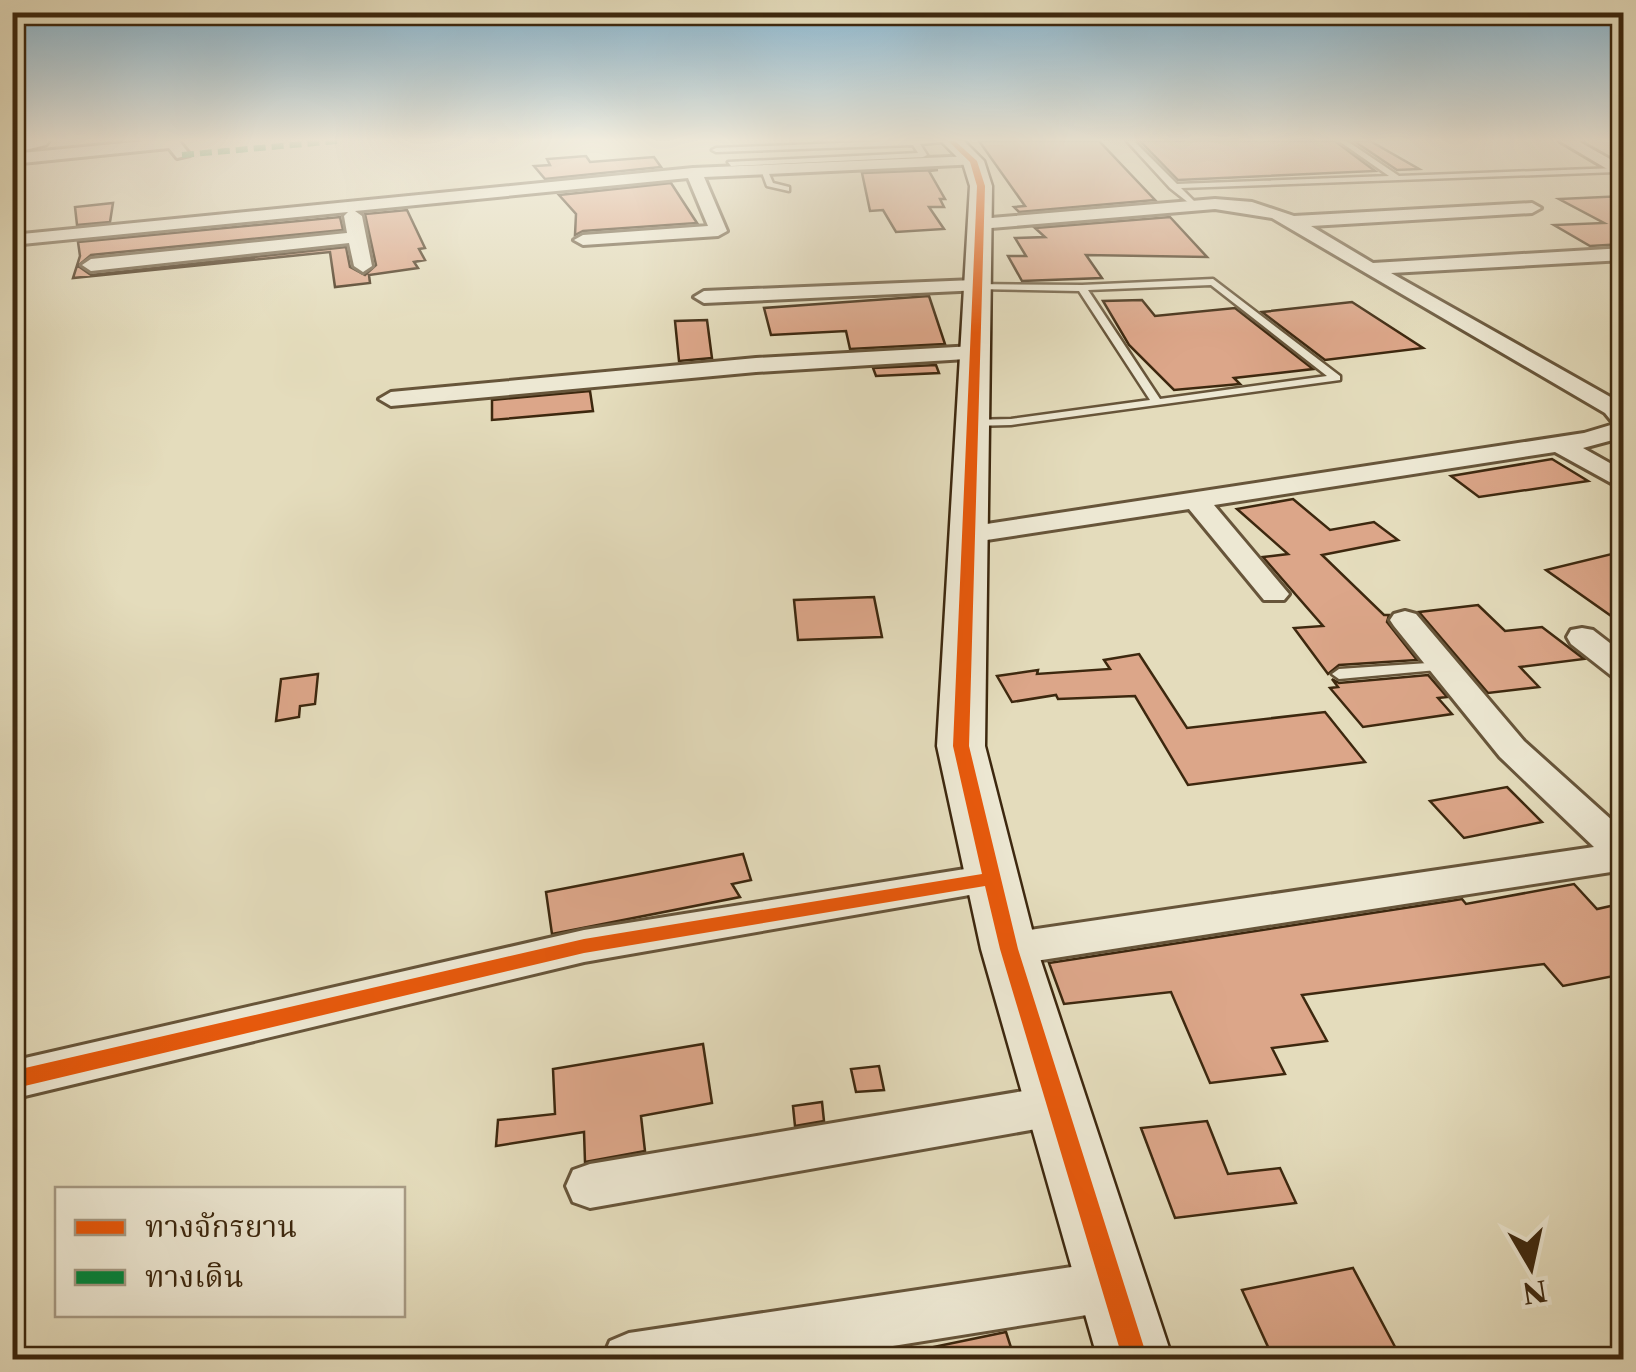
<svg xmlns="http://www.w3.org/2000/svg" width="1636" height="1372" viewBox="0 0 1636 1372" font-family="'Libre Caslon Text','Noto Serif Thai',serif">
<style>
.building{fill:#dca689;stroke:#3d280f;stroke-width:2.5}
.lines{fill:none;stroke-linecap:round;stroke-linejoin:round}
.lane-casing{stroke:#67553a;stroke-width:5}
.street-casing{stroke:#67553a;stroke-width:6}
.secondary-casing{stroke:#3d280f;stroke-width:5}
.lane{fill:#ede8d3;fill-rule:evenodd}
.street{fill:#ede8d3;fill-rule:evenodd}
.secondary{fill:#ede8d3;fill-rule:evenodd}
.quiet{stroke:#00873e;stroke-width:6;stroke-dasharray:12 6;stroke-linecap:butt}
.cycleway-casing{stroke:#ede8d3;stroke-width:6}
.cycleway{fill:#e8590c;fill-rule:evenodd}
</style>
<rect width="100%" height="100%" fill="#e4dcbc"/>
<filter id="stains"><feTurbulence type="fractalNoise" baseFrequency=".002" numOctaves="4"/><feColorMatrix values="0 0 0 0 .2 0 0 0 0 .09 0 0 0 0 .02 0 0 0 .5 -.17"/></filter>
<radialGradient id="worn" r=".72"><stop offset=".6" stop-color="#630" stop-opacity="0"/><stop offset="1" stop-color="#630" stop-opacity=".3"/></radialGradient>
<g class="building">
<path d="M979 141H1099L1155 200 1019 212 1014 207 1025 206Z"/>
<path d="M1140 141H1335L1375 171 1178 180Z"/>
<path d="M1354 141H1370L1419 169 1397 170Z"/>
<path d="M586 156 590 162 654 157 661 167 545 179 534 166 550 165 547 159Z"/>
<path d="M938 170 929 171 945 199H940L944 207H929L944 229 896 232 883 210 870 211 862 173Z"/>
<path d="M671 183 697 223 583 231 575 235 576 214 559 195Z"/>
<path d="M1624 196V244L1590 246 1554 225 1604 223 1559 199Z"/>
<path d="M113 203 110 222 77 225 75 207Z"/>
<path d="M407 210 425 248 419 249 425 260 414 262 418 268 369 275 370 283 335 287 330 252 73 278 80 256 78 242 340 217 343 230 91 255 78 266 91 275 346 247 350 267 365 275 376 265 365 214Z"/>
<path d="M1170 217 1207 257 1086 255 1102 278 1022 281 1008 256H1026L1015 238 1045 237 1035 228Z"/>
<path d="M929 296 945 344 850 349 846 331 771 335 764 308Z"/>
<path d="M1142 300 1155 316 1235 308 1313 369 1234 378 1240 384 1174 390 1129 345 1103 301Z"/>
<path d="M1352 302 1423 348 1325 360 1262 312Z"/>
<path d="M707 320 712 358 679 361 675 321Z"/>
<path d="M936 365 939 373 876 376 873 368Z"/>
<path d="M590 391 593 411 492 420V400Z"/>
<path d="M1552 459 1588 481 1479 497 1451 476Z"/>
<path d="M1293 499 1330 530 1374 522 1398 540 1322 555 1384 615H1389L1387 622 1417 660 1339 665 1328 674 1294 628 1323 626 1263 557 1288 554 1237 509Z"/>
<path d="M1624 551V625L1546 570Z"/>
<path d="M874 597 882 637 798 640 794 600Z"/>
<path d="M1478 605 1505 631 1542 627 1584 659 1520 667 1539 687 1488 693 1419 612Z"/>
<path d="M1139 654 1187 728 1325 712 1365 762 1188 785 1135 696 1058 699 1056 695 1012 702 997 676 1038 670 1037 674 1110 669 1104 660Z"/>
<path d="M318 674 315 704 300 706 299 717 276 721 281 679Z"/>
<path d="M1428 675 1447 697 1438 698 1452 714 1363 727 1330 688 1338 687 1332 679 1339 683Z"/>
<path d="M1507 787 1542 822 1464 838 1430 801Z"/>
<path d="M743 854 751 880 732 884 740 897 552 934 546 892Z"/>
<path d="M1574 884 1597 909 1624 903V974L1563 986 1544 964 1302 995 1327 1041 1272 1048 1285 1074 1210 1083 1171 992 1064 1004 1049 963 1450 901 1462 899 1466 904Z"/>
<path d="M703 1044 712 1103 641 1116 645 1151 585 1162 584 1132 496 1146 498 1120 555 1114 553 1069Z"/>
<path d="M879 1066 884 1090 856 1092 851 1069Z"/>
<path d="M822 1102 824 1121 795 1126 793 1106Z"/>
<path d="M1207 1121 1228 1174 1280 1168 1296 1203 1175 1218 1141 1128Z"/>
<path d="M1353 1268 1402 1360H1274L1242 1290Z"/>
<path d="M1006 1332 1015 1360H925L924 1349Z"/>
</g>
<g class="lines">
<defs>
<g id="lane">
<path d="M888 141H954L920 144 927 155 923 157 731 166 728 162 918 153 913 145 716 152 712 150 716 148Z"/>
<path d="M1127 141H1134L1177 184 1389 176 1339 141H1347L1399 176 1616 168 1620 170 1616 172 1181 188 1198 205 1194 207 1170 188Z"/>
<path d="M760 167H766L773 183 789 187V191L767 186Z"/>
<path d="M1213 279 1340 376V380L1011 425 970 426 964 423 970 420 1011 419 1150 400 1079 291 974 289 969 286 971 284 1082 285ZM1211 285 1327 376 1160 399 1088 290Z"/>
<path d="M1443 662 1448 663 1450 666 1448 669 1339 679 1332 674 1339 669Z"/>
</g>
<g id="street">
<path d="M144 141H179L190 155 177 158 169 148 12 164V154Z"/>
<path d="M1560 141H1578L1624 167V179Z"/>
<path d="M973 156 981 161 979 164 704 177 727 231 718 236 583 245 574 240 583 235 708 226 688 178 355 211 362 216 372 266 363 272 354 266 349 243 91 271 82 265 91 259 347 233 344 216 348 212 12 245V235L693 168Z"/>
<path d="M1215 199 1252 202 1294 216 1532 203 1541 208 1532 213 1311 226 1373 263 1624 248V260L1391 273 1621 403 1624 437 1583 448 1624 471V490L1555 452 1214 505 1289 594 1284 600H1264L1189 509 967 543 957 541 953 535 957 529 967 527 1584 433 1614 424 1605 413 1272 218 1215 209 979 229 970 224 979 219Z"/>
<path d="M974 280 981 282V290L704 303 694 297 704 291Z"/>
<path d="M974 346 982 348 985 353 982 358 756 372 391 406 379 399 391 392 756 358Z"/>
<path d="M1405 611 1416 614 1524 741 1624 831V870L1009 965 995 960 989 949 995 938 1009 933 1594 847 1500 757 1394 626 1390 620 1394 614Z"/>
<path d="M1582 628 1593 630 1624 654V680L1613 677 1571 644 1567 637 1571 630Z"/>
<path d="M990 865 1004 869 1009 879 1004 889 584 962 12 1099V1061L584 930Z"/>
<path d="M1059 1085 1075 1091 1082 1105 1075 1119 1059 1125 590 1208 573 1202 566 1186 573 1170 590 1164Z"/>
<path d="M1112 1261 1130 1268 1138 1286 1130 1304 1112 1311 805 1360H602L610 1341 629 1333Z"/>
</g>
<g id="secondary">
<path d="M12 141H49L46 145 12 153Z"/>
<path d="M941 141H964L984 161 992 186 985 746 1037 949 1173 1360H1098L981 949 937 746 970 186 963 163Z"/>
</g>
</defs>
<use href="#lane" class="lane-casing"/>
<use href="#street" class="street-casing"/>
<use href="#secondary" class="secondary-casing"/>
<use href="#lane" class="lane"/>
<use href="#street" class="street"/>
<use href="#secondary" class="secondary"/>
<path class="quiet" d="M182 155 337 141"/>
<defs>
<path id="cycleway" d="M948 141H955L977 161 985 186 969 746 1018 949 1148 1360H1123L1000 949 985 886 584 953 12 1089V1071L584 939 982 874 953 746 977 186 970 162Z"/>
</defs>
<use href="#cycleway" class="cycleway-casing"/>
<use href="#cycleway" class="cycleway"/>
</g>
<linearGradient id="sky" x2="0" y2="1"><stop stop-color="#87b7d3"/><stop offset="0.42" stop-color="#f3efe1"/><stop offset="1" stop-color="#f3efe1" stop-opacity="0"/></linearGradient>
<rect width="1636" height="333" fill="url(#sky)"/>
<rect width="1636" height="1372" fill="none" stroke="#e4dcbc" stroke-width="50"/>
<rect x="15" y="15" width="1606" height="1342" fill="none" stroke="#3d280f" stroke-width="5"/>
<rect x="25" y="25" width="1586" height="1322" fill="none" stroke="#3d280f" stroke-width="2.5"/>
<rect x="55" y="1187" width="350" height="130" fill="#ede8d3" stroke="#a79b85" stroke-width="2.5"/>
<rect x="75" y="1220" width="50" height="15" fill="#e8590c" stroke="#a79b85" stroke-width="2.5"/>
<text x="145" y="1237" font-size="30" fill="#3d280f">ทางจักรยาน</text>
<rect x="75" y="1270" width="50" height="15" fill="#00873e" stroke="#a79b85" stroke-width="2.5"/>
<text x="145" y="1287" font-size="30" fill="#3d280f">ทางเดิน</text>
<g transform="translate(1531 1267) rotate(171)" stroke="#ede8d3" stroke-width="8" paint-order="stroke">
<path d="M0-8L18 38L0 25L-18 38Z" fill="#3d280f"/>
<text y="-15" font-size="28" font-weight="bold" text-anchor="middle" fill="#3d280f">N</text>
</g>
<rect width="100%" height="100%" filter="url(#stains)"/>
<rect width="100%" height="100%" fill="url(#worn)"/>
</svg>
